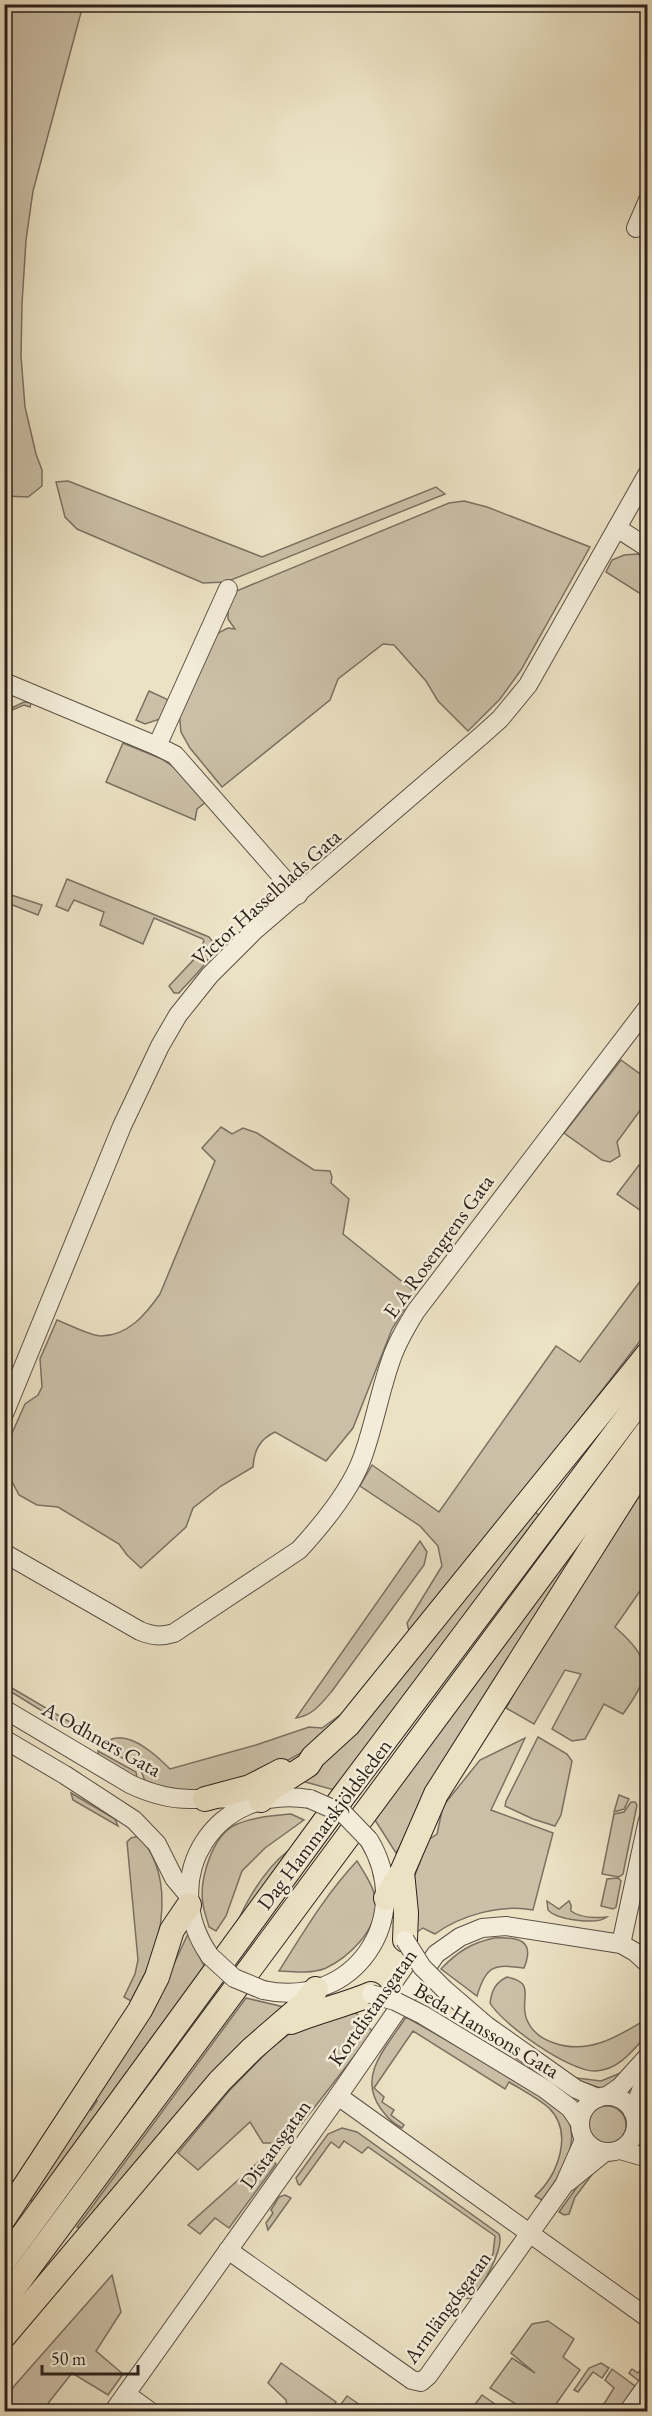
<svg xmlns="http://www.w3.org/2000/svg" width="652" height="2416" viewBox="0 0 652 2416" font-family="'EB Garamond',serif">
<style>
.green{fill:#cbc0a7;stroke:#7c7062;stroke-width:1.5}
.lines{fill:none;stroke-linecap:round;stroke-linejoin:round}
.minor-casing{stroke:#5c5146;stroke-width:20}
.major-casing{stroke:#2d211c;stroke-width:26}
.minor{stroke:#f2ecd8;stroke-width:18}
.major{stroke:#ebe1c3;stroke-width:24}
.minor-bridge-casing{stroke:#5c5146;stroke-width:20;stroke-linecap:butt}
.minor-bridge{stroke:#f2ecd8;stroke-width:18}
.labels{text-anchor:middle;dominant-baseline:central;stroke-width:5;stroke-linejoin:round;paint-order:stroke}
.street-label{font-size:21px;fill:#2d211c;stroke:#f2ecd8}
</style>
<rect width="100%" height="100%" fill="#ebe1c3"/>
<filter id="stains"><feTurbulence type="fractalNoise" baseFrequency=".00333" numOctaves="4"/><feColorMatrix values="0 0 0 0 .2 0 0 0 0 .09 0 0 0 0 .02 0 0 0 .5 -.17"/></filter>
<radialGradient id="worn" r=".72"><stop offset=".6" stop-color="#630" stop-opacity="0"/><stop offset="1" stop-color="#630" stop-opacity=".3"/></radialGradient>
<g class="green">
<path d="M5 4 83 5 33 191 26 240 22 304 21 356 25 407 36 454 42 470V486L28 497 4 496Z"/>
<path d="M68 481 262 557 436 487 445 494 226 582 203 583 77 529 65 517 56 482Z"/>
<path d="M464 501 487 507 590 547 521 670 500 699 468 731 438 701 426 681 394 645 383 644 338 679 330 700 222 787 190 748 181 732 179 712 214 635 228 628 235 629 228 619V607L234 592 449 503Z"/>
<path d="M638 554 647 562V598L606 572 612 560 624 555Z"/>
<path d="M149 691 173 702 166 717 145 724 136 720Z"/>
<path d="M24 702 31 703 30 707 24 705 12 710 5 730V711Z"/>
<path d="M123 743 162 759 178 770 206 802 197 809 195 820 106 782Z"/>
<path d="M67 879 209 937C224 952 189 980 179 993H174L169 986 198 955 204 941 203 939 154 918 143 944 100 925 104 912 74 900 68 911 56 906Z"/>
<path d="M5 893 42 905 38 915 5 902Z"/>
<path d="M621 1060 647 1079V1101L617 1142 620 1156 610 1162 602 1160 564 1133Z"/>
<path d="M221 1127 232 1134 243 1128 257 1133 314 1170 330 1171 332 1177 331 1183 349 1199 343 1234 415 1292 392 1329 353 1428 326 1461 275 1432C260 1439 254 1450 253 1467L221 1486 193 1508 186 1527 141 1568 127 1555 119 1544 58 1507 37 1505 19 1495 7 1472 5 1470V1449L25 1404 38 1395 42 1387 40 1359 57 1320C68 1324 90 1336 101 1336 128 1336 146 1314 160 1294L215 1161 202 1148Z"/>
<path d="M639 1165 647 1171V1215L617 1194Z"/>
<path d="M647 1272V1332L462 1572 409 1631 407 1623 442 1566 438 1546 420 1526 360 1486 372 1465 439 1512 556 1346 580 1362Z"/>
<path d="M647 1483V1581L615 1627C652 1660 652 1674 623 1714L604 1704 585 1739 572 1741 552 1729 581 1674 565 1670 534 1724 506 1708 529 1667Z"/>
<path d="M531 1509 539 1515 334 1790 302 1781Z"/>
<path d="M420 1541 427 1552 424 1565 332 1691C322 1703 312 1716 296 1718Z"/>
<path d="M574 1547 584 1553 447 1761 396 1853 375 1820Z"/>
<path d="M5 1684 75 1725 76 1727H68L5 1688Z"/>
<path d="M347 1710 303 1752 268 1771 192 1792 146 1784 139 1765C127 1760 109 1754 103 1742 108 1741 112 1738 117 1738 136 1736 158 1757 170 1769L256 1745 309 1727 322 1728Z"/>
<path d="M538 1737 567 1754 572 1761 561 1815 555 1826 533 1819 505 1806 506 1801Z"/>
<path d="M525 1738 491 1810 553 1833 533 1910C501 1904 461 1915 435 1934L423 1928 414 1934 411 1886 428 1840 437 1834 443 1806 480 1760Z"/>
<path d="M98 1751 136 1772 137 1777 136 1782 99 1757Z"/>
<path d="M71 1793 115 1819 118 1826 73 1800Z"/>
<path d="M619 1795 629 1799 624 1809 614 1812Z"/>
<path d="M631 1802H635L637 1805 623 1874 619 1877 602 1874 614 1814 624 1812Z"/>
<path d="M291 1814 304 1820 265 1848 242 1871 226 1916 216 1931 209 1927C207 1919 204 1912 203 1904 199 1880 212 1836 235 1825 252 1817 273 1816 291 1814Z"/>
<path d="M139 1836C168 1869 166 1915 153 1955 148 1970 138 1986 131 2001L124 1997 135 1974 138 1960 127 1842 131 1838Z"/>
<path d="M289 1850 237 1923C249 1896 266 1868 289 1850Z"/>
<path d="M357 1861C364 1872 376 1890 376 1904 376 1931 349 1957 326 1968 312 1974 294 1972 279 1971 303 1933 326 1894 357 1861Z"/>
<path d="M618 1878 621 1881 616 1907 613 1909 601 1906 607 1879Z"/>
<path d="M547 1901 559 1909 569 1901 571 1905V1911C580 1918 596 1918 607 1917 597 1925 557 1920 548 1910Z"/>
<path d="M188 1934 204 1966 34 2199 31 2201 28 2200 86 2106 91 2110 97 2101 92 2097 156 2002Z"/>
<path d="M494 1938C517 1937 536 1939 524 1968 494 1964 486 1965 477 1996L441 1969C457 1952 471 1943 494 1938Z"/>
<path d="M507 1977C538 1983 518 2000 527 2020 532 2032 542 2039 554 2043 588 2055 617 2037 645 2020L647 2015V2035C633 2050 619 2070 596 2071 571 2073 502 2024 490 2003 492 1990 495 1983 507 1977Z"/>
<path d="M246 1998 284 2007 85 2229 77 2227Z"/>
<path d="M356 2013 373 2032 300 2126 278 2143H263L250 2122 198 2170 178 2153 229 2091 269 2050 304 2022Z"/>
<path d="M406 2017 558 2104C562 2111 568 2118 570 2125 578 2151 556 2181 542 2200L535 2196C558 2175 574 2133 549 2108 538 2098 522 2090 509 2082L505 2089 413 2031 374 2088 384 2097 382 2102 394 2110 391 2115 404 2125 402 2128C392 2123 387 2117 381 2109 356 2075 388 2046 406 2017Z"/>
<path d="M628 2070 603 2089 577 2080V2078L601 2081Z"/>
<circle cx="607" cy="2125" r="19"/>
<path d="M342 2128 357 2132 499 2234C505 2248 482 2287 472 2298L460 2299 493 2254 495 2236 368 2147 362 2153 344 2141 339 2148 331 2142 300 2185 298 2184 296 2178 328 2134Z"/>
<path d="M267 2154 276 2164 229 2228 215 2218 200 2234 188 2225Z"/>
<path d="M594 2172 575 2197 569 2214 564 2215 559 2212 582 2180Z"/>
<path d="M285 2195 291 2198 268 2230 266 2223 273 2213 271 2210 279 2197Z"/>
<path d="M112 2275 121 2312 96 2351 123 2374 108 2395 72 2373 42 2411H5V2398L15 2385Z"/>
<path d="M548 2321 574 2339 563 2357 580 2370 551 2411H527L490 2388 512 2358 535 2373 511 2353 532 2324Z"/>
<path d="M647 2347V2369L639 2381 629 2373 632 2369 638 2373 647 2362 641 2357Z"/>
<path d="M281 2363 336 2402 329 2411H288L286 2400 268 2383Z"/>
<path d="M601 2363 609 2368 602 2378 593 2372 578 2392 574 2390 589 2368Z"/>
<path d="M612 2369 635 2386 618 2411 599 2412 614 2388 605 2380Z"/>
<path d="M482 2395 505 2411H470Z"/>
<path d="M347 2396 369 2411H336Z"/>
</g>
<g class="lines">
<defs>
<g id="minor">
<path d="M636 228 648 200"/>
<path d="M617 528 648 548"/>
<path d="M4 682 157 746 175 755 298 895"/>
<path d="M157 746 228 589"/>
<path d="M4 1414 122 1126 160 1046 178 1015 210 975 254 931 481 736 500 719 528 685 648 473"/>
<path d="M4 1553 140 1631C153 1636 161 1637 174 1633L299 1550C321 1526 352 1488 363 1456 374 1425 380 1391 391 1360 397 1342 406 1327 416 1311L648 1007"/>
<path d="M4 1709 130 1784C149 1793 168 1799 190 1799 210 1799 233 1796 252 1803"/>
<path d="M4 1739 65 1775 134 1820 157 1844 174 1878 189 1896"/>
<path d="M621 1944 648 1820"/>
<path d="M210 1956C155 1877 216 1783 310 1799"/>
<path d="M444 1989 487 2026 576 2089 598 2098"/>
<path d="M263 1990C354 2010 416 1918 369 1840"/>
<path d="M423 2015 545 2089 570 2108 580 2123"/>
<path d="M338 2096 648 2318"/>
<path d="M607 2096 620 2087 648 2056"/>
<circle cx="608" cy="2124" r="28"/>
<path d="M633 2112 648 2071"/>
<path d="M620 2150 648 2158"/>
<path d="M568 2182 605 2152"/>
<path d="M228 2250 412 2380 421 2382 428 2376 564 2185 584 2140"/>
<path d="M126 2394 151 2412"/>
<path d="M113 2412 338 2096 436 1954 460 1937 482 1928 506 1926 621 1944 635 1952 648 1964"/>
<path d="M628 2412 648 2384"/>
</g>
<g id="major">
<path d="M205 1799 250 1787 281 1771"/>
<path d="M261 1800 269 1790 308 1765 313 1757 348 1725 648 1354"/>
<path d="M402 1872 406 1913 405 1940"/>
<path d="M386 1898 402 1872 436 1794 648 1459"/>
<path d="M291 2022C317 2011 345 2005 371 1994"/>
<path d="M4 2218 140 2010 157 1977 172 1930 189 1905"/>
<path d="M4 2261 344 1795 648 1390"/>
<path d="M4 2301 648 1431"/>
<path d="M4 2336 220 2081 252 2049 305 2003 316 1989"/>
</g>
</defs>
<use href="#minor" class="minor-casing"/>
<use href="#major" class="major-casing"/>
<use href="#minor" class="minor"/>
<use href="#major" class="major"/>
<defs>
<g id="minor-bridge">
<path d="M310 1799 344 1814 369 1840"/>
<path d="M405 1940 422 1967 444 1989"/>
<path d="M210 1956 234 1978 263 1990"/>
<path d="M371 1994 395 2001 423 2015"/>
</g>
</defs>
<use href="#minor-bridge" class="minor-bridge-casing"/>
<use href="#minor-bridge" class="minor-bridge"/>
</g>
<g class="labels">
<g class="street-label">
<text transform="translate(266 897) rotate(-42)">Victor Hasselblads Gata</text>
<text transform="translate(438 1246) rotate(-54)">E A Rosengrens Gata</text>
<text transform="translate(102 1739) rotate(29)">A Odhners Gata</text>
<text transform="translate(324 1824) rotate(-53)">Dag Hammarskjöldsleden</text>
<text transform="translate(372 2007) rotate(-55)">Kortdistansgatan</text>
<text transform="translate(487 2030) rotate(31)">Beda Hanssons Gata</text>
<text transform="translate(275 2144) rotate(-54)">Distansgatan</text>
<text transform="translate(447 2307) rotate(-54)">Armlängdsgatan</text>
</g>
</g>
<rect width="652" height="2416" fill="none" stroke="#ebe1c3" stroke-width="24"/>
<rect x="6" y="6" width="640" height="2404" fill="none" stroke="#2d211c" stroke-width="3"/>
<rect x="12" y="12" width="628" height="2392" fill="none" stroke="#2d211c" stroke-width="1.5"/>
<path d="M42 2365v9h96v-9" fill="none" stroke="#2d211c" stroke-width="3"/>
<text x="51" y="2365" font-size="18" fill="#2d211c" stroke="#f2ecd8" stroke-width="4.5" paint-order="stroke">50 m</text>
<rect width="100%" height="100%" filter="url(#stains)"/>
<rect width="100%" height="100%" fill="url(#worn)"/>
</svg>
